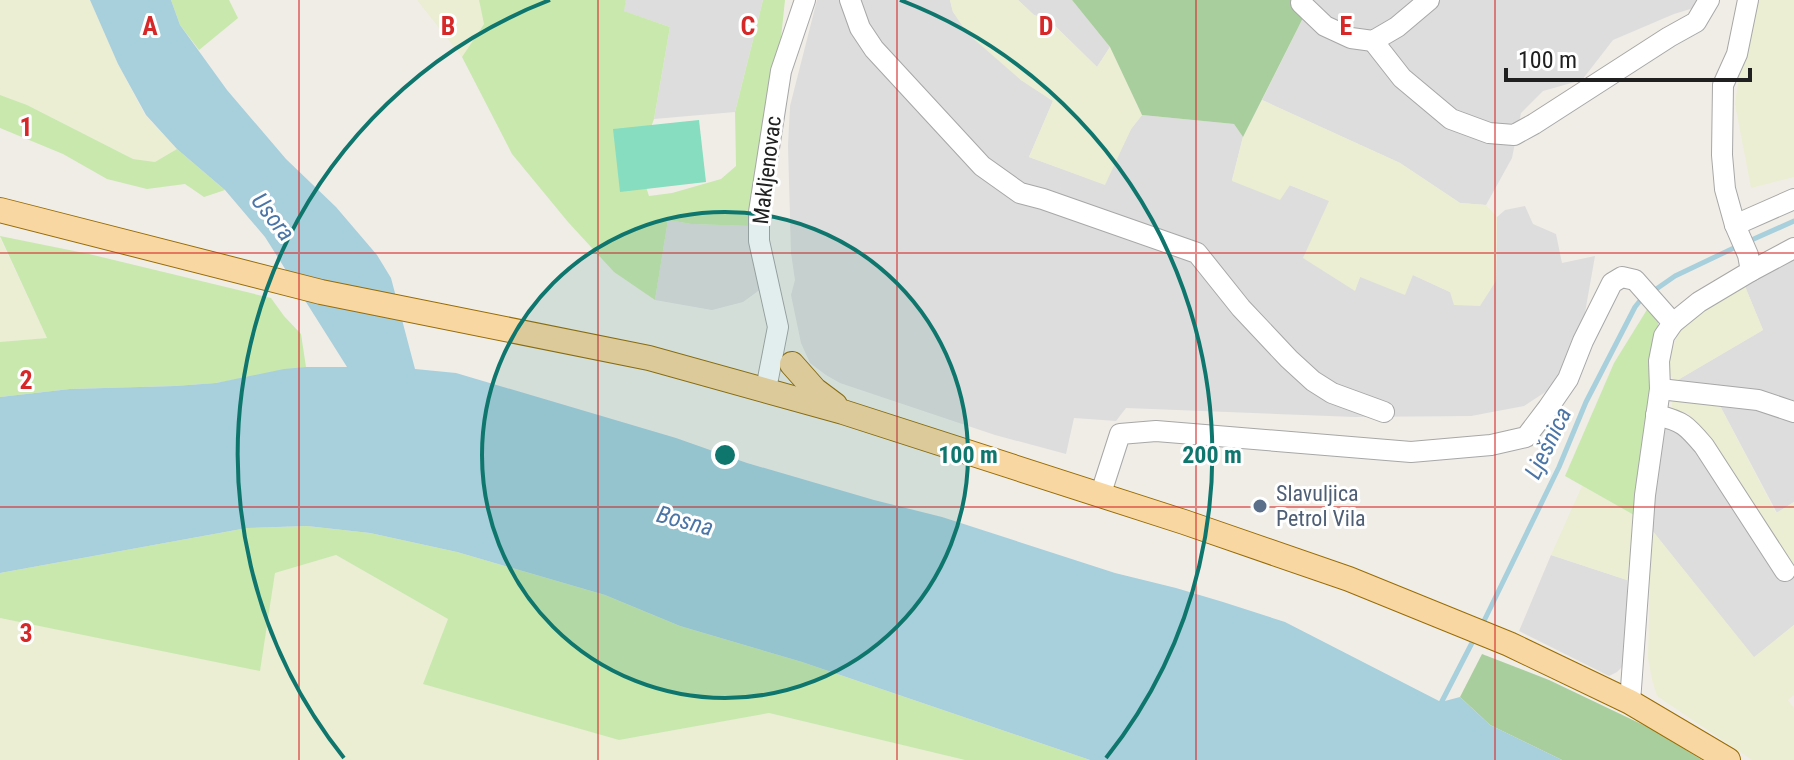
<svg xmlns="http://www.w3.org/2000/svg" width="1794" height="760" viewBox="0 0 1794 760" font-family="'Roboto Condensed',sans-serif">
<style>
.residential{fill:#dedddd}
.farmland{fill:#ebeed3}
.grass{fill:#c9e8ae}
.forest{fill:#a9ce9d}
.pitch{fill:#87ddbf}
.water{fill:#a8cfdc}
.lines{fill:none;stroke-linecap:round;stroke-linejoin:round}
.stream{stroke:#a8cfdc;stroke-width:5}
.minor-casing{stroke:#a7a7a7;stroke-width:22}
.major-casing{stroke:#986c04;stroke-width:26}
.minor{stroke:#fff;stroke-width:20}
.major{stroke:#f9d7a2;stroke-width:24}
.grid{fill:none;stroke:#d62828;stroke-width:2;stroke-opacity:0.55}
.ring{fill:none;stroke:#0f766e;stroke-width:4}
.service-dot{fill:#5c6f8a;stroke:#fff;stroke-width:3}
.labels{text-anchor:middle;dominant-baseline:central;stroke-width:6;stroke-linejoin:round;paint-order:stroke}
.street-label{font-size:22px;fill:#202020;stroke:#fff}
.service-label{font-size:22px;fill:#4e5e75;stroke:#fff;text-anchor:start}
.water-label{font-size:24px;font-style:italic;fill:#4b75a6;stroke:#fff}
.grid-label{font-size:26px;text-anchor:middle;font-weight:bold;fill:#d62828;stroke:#fff;stroke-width:6;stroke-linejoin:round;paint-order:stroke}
.centre{fill:#0f766e;stroke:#fff;stroke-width:4}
.ring-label{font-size:24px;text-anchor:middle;font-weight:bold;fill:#0f766e;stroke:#fff;stroke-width:6;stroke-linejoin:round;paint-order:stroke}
</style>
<rect width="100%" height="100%" fill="#f0ede7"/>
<g class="residential">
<path d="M626 0H763L735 112 654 119 670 27 623 11Z"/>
<path d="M817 0H950L953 12 1021 80 1053 101 1029 157 1104 184 1131 129 1142 115 1234 124 1243 137 1232 180 1289 185 1330 201 1355 290 1360 277 1413 275 1450 292 1496 281 1497 217 1505 210 1525 206 1533 224 1556 234 1562 263 1595 256 1577 358 1550 389 1524 406 1471 416 1355 417 1126 408 1116 421 1074 418 1066 454 995 435 840 383 826 375 810 363 801 343 791 295 795 280 791 253 788 146 790 106Z"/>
<path d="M1018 0H1072L1110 47 1097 67 1049 20 1034 15Z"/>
<path d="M1312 0H1720L1674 14 1613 40 1582 80 1543 91 1521 113 1512 158 1486 205 1460 203 1400 163 1262 100Z"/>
<path d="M668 220 691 224 750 226 765 286 743 302 712 310 655 300Z"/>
<path d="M1794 256V406L1676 381 1763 330 1744 284Z"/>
<path d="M1718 402 1754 405 1794 420V502L1777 513Z"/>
<path d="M1663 424 1678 428 1794 577V625L1754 658 1651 529Z"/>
<path d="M1551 555 1627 580V650L1623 666 1617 672 1609 676 1519 631Z"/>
</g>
<g class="farmland">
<path d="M0 0H90L118 64 145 115 177 149 155 162 133 159 27 105 0 95Z"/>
<path d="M417 0H479L484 23 462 57Z"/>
<path d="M950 0H1018L1034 15 1049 20 1097 67 1110 47 1142 115 1131 129 1105 185 1029 157 1053 101 1021 80 967 33 953 12Z"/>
<path d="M1752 0H1794V177L1751 188 1735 104 1746 27Z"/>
<path d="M1262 100 1400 163 1460 203 1486 205 1497 217 1496 281 1480 306 1454 305 1450 292 1413 275 1405 295 1360 277 1355 291 1303 258 1329 201 1290 185 1280 200 1232 181 1243 137Z"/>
<path d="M0 238 47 338 0 342Z"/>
<path d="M1744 284 1763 330 1676 381 1670 375 1668 359 1678 334 1692 315Z"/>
<path d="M1674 397 1718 402 1776 513 1794 502V577L1688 413 1672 410V401Z"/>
<path d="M1582 486 1634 515 1627 580 1551 555Z"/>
<path d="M1651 529 1754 657 1794 625V695L1788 700 1794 708V760H1752L1657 696 1652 680 1648 658Z"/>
<path d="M336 555 448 619 424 684 619 740 769 713 965 760H0V618L260 670 275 573Z"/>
</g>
<g class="grass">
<path d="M171 0H229L238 18 199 50 180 25Z"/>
<path d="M479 0H626L624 11 670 27 654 119 638 163 649 196 672 193 721 179 736 166 735 112 763 0H785L780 47 750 226 691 224 668 220 655 300 614 272 568 222 512 154 462 57 484 24Z"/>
<path d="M0 95 27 105 133 159 155 162 177 149 225 190 204 197 185 184 147 189 107 179 63 154 0 128Z"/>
<path d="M0 236 89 254 271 298 284 316 301 334 306 367 216 383 175 386 70 389 0 397V342L47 338Z"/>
<path d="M1648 308 1658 321V333L1634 515 1565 476 1614 363Z"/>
<path d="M307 526 370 533 457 552 605 595 680 626 802 662 1090 760H965L769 713 619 740 423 684 448 619 336 555 275 573 260 671 0 618V573L247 528Z"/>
</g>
<g class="forest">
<path d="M1072 0H1312L1243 137 1234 124 1142 115 1110 47Z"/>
<path d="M1482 654 1549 680 1656 731 1702 760H1562L1490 725 1460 697Z"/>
</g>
<path class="pitch" d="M699 120 706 182 620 192 613 129Z"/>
<path class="water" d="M90 0H171L180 25 227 90 286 159 336 207 377 255 391 278 415 369 456 373 676 438 747 463 874 500 942 517 1115 573 1176 588 1223 602 1285 622 1441 702 1460 697 1490 725 1562 760H1090L802 662 680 626 605 595 457 552 370 533 307 526 247 528 0 573V397L70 389 175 386 216 383 284 369 306 367H347L265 237 225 190 177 149 146 115 118 64Z"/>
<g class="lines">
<g class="stream">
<path d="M1747 242 1794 221"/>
<path d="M1652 292 1675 276 1738 246"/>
<path d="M1482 625 1559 467 1586 402 1635 307 1643 297"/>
<path d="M1439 707 1475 637"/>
</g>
<defs>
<g id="minor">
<path d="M850 0 860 28 874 49 982 166 1020 193 1043 199 1197 253 1241 308 1289 359 1313 381 1332 393 1384 412"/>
<path d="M1301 3 1325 26 1351 38 1373 41 1397 27 1429 0"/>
<path d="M1373 41 1402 78 1451 119 1489 133 1514 135 1534 124 1669 37 1696 22 1709 0"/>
<path d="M1735 225 1794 199"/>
<path d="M1751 271 1794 248"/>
<path d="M766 389 778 327 759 241V212L781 71 805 0"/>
<path d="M1660 389 1758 400 1794 412"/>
<path d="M1656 415C1683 421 1687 426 1704 446L1785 571"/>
<path d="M1100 496 1120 434 1156 431 1411 452 1491 445 1526 437 1548 408 1568 379 1583 341 1612 283 1622 277 1635 280 1673 323"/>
<path d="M1630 702 1645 495 1660 389 1659 361 1664 336 1673 323 1699 302 1751 271 1748 255 1735 225 1725 189 1722 155 1723 85 1737 54 1748 0"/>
</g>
<g id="major">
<path d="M0 210 321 292 649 358 843 412 1184 522 1349 579 1509 644 1630 702 1728 760"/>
<path d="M792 364 815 390 835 405"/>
</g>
</defs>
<use href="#minor" class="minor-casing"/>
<use href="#major" class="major-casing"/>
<use href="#minor" class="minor"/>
<use href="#major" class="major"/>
</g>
<path class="grid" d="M299 0V760M598 0V760M897 0V760M1196 0V760M1495 0V760M0 253H1794M0 507H1794"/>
<circle cx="725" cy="455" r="243" fill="#0f766e" fill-opacity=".12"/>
<g class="ring">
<circle cx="725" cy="455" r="243"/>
<path d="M344 758A487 487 0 0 1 550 0M900 0A487 487 0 0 1 1106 758"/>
</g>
<circle class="service-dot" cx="1260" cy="506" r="8"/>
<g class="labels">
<g class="street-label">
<text transform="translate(767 170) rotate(-83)">Makljenovac</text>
</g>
<g class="service-label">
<text x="1276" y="493">Slavuljica<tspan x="1276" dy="25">Petrol Vila</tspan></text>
</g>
<g class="water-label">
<text transform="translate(273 217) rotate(52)">Usora</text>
<text transform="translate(1548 443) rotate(-64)">Lješnica</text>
<text transform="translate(685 521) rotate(15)">Bosna</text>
</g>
</g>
<g class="grid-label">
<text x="150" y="35">A</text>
<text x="448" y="35">B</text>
<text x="748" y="35">C</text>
<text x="1046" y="35">D</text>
<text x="1346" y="35">E</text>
<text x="26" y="136">1</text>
<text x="26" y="389">2</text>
<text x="26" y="642">3</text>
</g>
<circle cx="725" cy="455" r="12" class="centre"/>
<g class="ring-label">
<text x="968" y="463">100 m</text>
<text x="1212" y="463">200 m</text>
</g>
<path d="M1506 68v12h244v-12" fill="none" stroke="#202020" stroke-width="4"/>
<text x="1518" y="68" font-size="24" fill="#202020" stroke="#ffffff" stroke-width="6" paint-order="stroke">100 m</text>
</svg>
